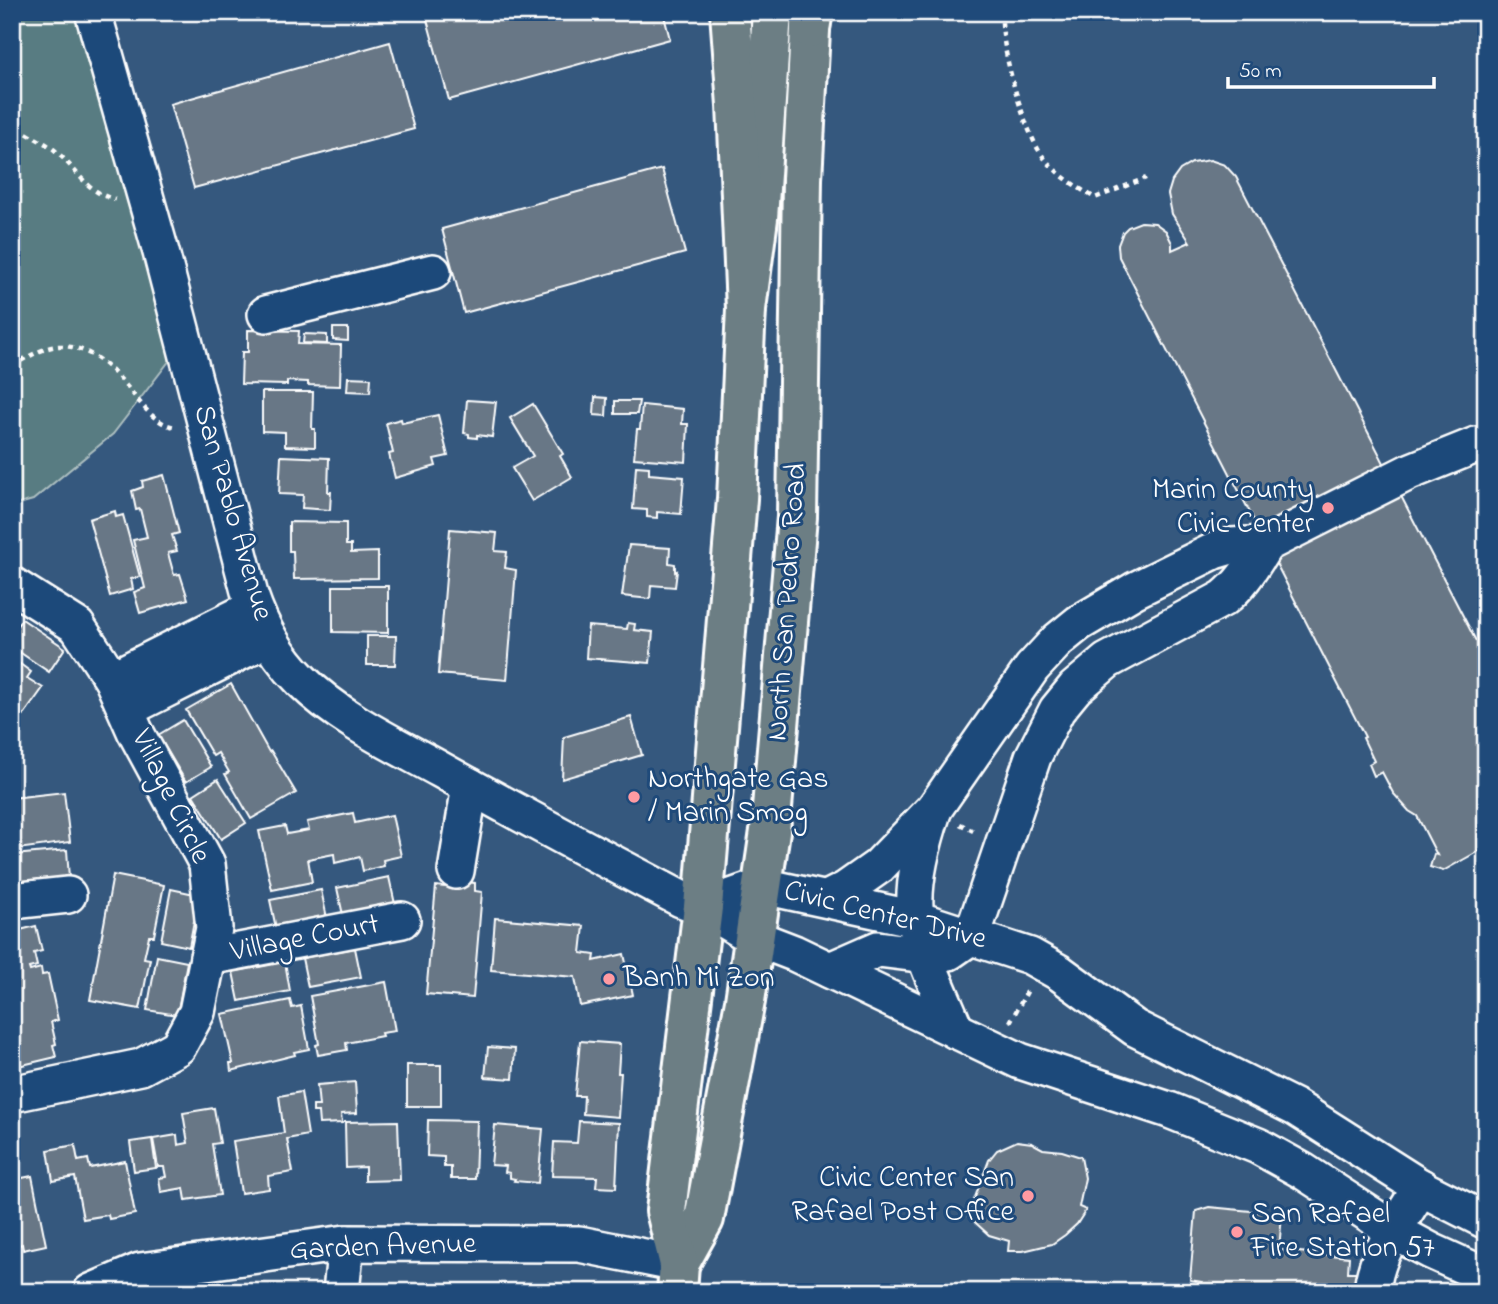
<svg xmlns="http://www.w3.org/2000/svg" width="1498" height="1304" viewBox="0 0 1498 1304" font-family="'Indie Flower',sans-serif">
<style>
.green{fill:#587c82;stroke:#acbec0;stroke-width:2}
.building{fill:#677786;stroke:#fff;stroke-width:2}
.lines{fill:none;stroke-linecap:round;stroke-linejoin:round}
.minor-casing{stroke:#fff;stroke-width:40}
.major-casing{stroke:#fff;stroke-width:44}
.highway-casing{stroke:#fff;stroke-width:44}
.path{stroke:#fff;stroke-width:4.5;stroke-dasharray:5 5;stroke-linecap:butt}
.minor{stroke:#1f4a7a;stroke-width:35}
.major{stroke:#6c7e84;stroke-width:38}
.highway{stroke:#6c7e84;stroke-width:38}
.poi-dot{fill:#ff9aa2;stroke:#1f4a7a;stroke-width:2.5}
.labels{text-anchor:middle;dominant-baseline:central;stroke-width:6;stroke-linejoin:round;paint-order:stroke}
.poi-label{font-size:30px;fill:#fff;stroke:#1f4a7a;text-anchor:start}
.street-label{font-size:30px;fill:#fff;stroke:#1f4a7a}
</style>
<rect width="100%" height="100%" fill="#35587e"/>
<filter id="ink" filterUnits="userSpaceOnUse"><feTurbulence type="fractalNoise" baseFrequency=".0143" numOctaves="2"/><feDisplacementMap in="SourceGraphic" scale="14" xChannelSelector="R" yChannelSelector="G"/><feConvolveMatrix kernelMatrix="1 2 1 2 8 2 1 2 1" color-interpolation-filters="sRGB"/></filter>
<g filter="url(#ink)">
<path class="green" d="M12 12H93L183 343 113 434 33 500 12 506Z"/>
<g class="building">
<path d="M439 12H663L670 39 449 100 426 16Z"/>
<path d="M390 42 414 129 194 188 170 104Z"/>
<path d="M1210 160 1225 165 1236 177 1476 641 1486 643V847L1443 871 1430 867 1434 854 1437 855 1417 816 1409 811 1393 793 1382 772 1374 776 1369 764 1374 761 1363 738 1365 737 1119 257 1118 245 1123 232 1128 227 1141 222 1155 223 1166 231 1172 243V250L1190 242 1172 214 1168 194 1172 181 1180 170 1192 163Z"/>
<path d="M662 169 685 253 464 313 442 229Z"/>
<path d="M333 328H348V341L333 340Z"/>
<path d="M248 330 299 331 298 344 341 345 340 386 308 385V382L287 381V385L241 384 242 352H248Z"/>
<path d="M304 334 327 335V344L303 343Z"/>
<path d="M348 377 371 378 370 392 347 391Z"/>
<path d="M262 392H313L312 429H315V447L285 446V432L262 431Z"/>
<path d="M595 397 607 398 606 416 594 415Z"/>
<path d="M467 400 496 402 492 437 477 435V438L469 437V434L464 433Z"/>
<path d="M615 401H639L637 414H615Z"/>
<path d="M533 404 563 454 560 456 572 477 532 501 512 468 533 456 510 418Z"/>
<path d="M642 405 683 409 682 424H688L686 462 634 458 637 429H640Z"/>
<path d="M438 415 448 456 434 459 436 466 395 478 389 454 393 453 386 423 401 419 402 423Z"/>
<path d="M281 456 329 458 328 492H331L330 510 302 508 303 495 279 494Z"/>
<path d="M636 466 649 467V474L684 477 681 514 657 512V518L647 517V510L633 509Z"/>
<path d="M164 475 179 533 172 535 177 551 168 553 174 575 180 574 188 599 140 613 134 592 145 588 133 540 147 537 140 509 136 510 132 491 143 487 142 481Z"/>
<path d="M115 511 116 517 123 515 140 577 131 579 133 589 110 596 89 519Z"/>
<path d="M289 522 346 523V545H351V553L378 552V578L294 579 293 551H289Z"/>
<path d="M450 529 497 533 495 551 507 552 505 568 516 570 507 680 438 674Z"/>
<path d="M629 545 670 548 669 563 675 564V572L677 571 675 587 651 585 650 599 622 596Z"/>
<path d="M333 586H388V633L333 632Z"/>
<path d="M22 619 65 648 49 672 12 647V633Z"/>
<path d="M628 623 635 624 634 630 653 632 650 663 586 658 588 626 627 629Z"/>
<path d="M367 636H396L395 665H367Z"/>
<path d="M16 661 31 672 27 678 43 688 18 723 12 719V666Z"/>
<path d="M231 684 269 752 271 751 296 793 251 819 225 774 229 772 218 753 213 756 186 710Z"/>
<path d="M631 717 642 755 562 779 564 737Z"/>
<path d="M183 720 211 767 186 782 158 735Z"/>
<path d="M218 779 246 823 221 839 193 795Z"/>
<path d="M64 792 70 842 18 849 17 843 12 844V798Z"/>
<path d="M353 813 355 823 392 815 401 856 383 860 384 866 363 871 360 857 335 863 334 854 308 859 312 882 272 890 259 831 285 826 287 834 309 830 307 822Z"/>
<path d="M67 850 69 878 17 883 14 855Z"/>
<path d="M113 875 164 885 154 936H149L144 958 150 959 140 1009 90 1000Z"/>
<path d="M389 877 395 904 343 915 337 888Z"/>
<path d="M445 880 475 883V891L482 892 473 998 426 994 436 886 444 887Z"/>
<path d="M171 889 199 895 189 947 161 941Z"/>
<path d="M321 890 327 918 276 928 270 900Z"/>
<path d="M495 918 584 926 581 953 595 955 594 961 624 954 633 995 580 1006 575 977 491 970Z"/>
<path d="M36 926 42 951 34 953 37 966 29 968 30 971 41 968 42 975 48 974 58 1020 51 1022 56 1044 53 1045 56 1057 14 1067 12 1002 16 1001 12 986V932Z"/>
<path d="M355 948 361 977 308 987 302 958Z"/>
<path d="M157 956 187 962 177 1015 147 1010Z"/>
<path d="M285 962 290 991 239 1001 233 972Z"/>
<path d="M386 982 395 1031 381 1033 382 1036 346 1043 347 1050 318 1055 316 1045 319 1044 310 996Z"/>
<path d="M290 1000 292 1008 301 1006 309 1049 294 1052 295 1055 231 1071 230 1063H233L222 1014Z"/>
<path d="M580 1041 620 1044 618 1073H621L618 1117 583 1114 584 1096H575Z"/>
<path d="M488 1047 515 1049 513 1079 485 1077Z"/>
<rect x="407" y="1065" width="34" height="41"/>
<path d="M355 1082 357 1113 341 1114 342 1123 319 1124 318 1112H313V1106H319L317 1085Z"/>
<path d="M301 1092 308 1135 287 1139 293 1172 268 1176 269 1189 241 1193 233 1141 284 1133 279 1096Z"/>
<path d="M214 1108 220 1143 212 1144 220 1195 186 1200 184 1188 161 1192 159 1178 166 1177 164 1167H158L153 1139 177 1135 178 1145 188 1143 183 1113Z"/>
<path d="M428 1120 477 1121 475 1179H451V1167H444V1157L427 1156Z"/>
<path d="M398 1121 400 1180 365 1181V1167L346 1168 345 1122Z"/>
<path d="M579 1121 619 1123 616 1188 596 1187 597 1177 552 1176 554 1142 577 1143Z"/>
<path d="M495 1125 543 1129 538 1183 514 1181 515 1179 510 1178V1173L505 1172 506 1166 491 1165Z"/>
<path d="M152 1139 156 1168 134 1171 130 1142Z"/>
<path d="M1017 1141 1032 1143 1043 1149 1062 1151 1081 1157 1085 1178 1079 1207 1086 1210 1077 1224 1065 1235 1052 1244 1023 1251H1008L1009 1241 989 1235 968 1216 989 1160 997 1150Z"/>
<path d="M75 1145 78 1161 88 1159 90 1168 125 1161 135 1214 109 1219 108 1215 83 1219 75 1177 53 1181 48 1150Z"/>
<path d="M32 1176 46 1245 23 1250 22 1244 12 1247V1180Z"/>
<path d="M1209 1207 1282 1214 1279 1250 1349 1257 1348 1272H1356L1354 1292H1201L1202 1282 1190 1280 1196 1211Z"/>
</g>
<g class="lines">
<defs>
<g id="minor">
<path d="M93 12 161 252 250 595C261 628 277 656 302 681 340 719 394 744 441 770 520 814 600 857 681 899L703 907 755 938 794 953 1020 1061 1169 1110 1258 1146 1303 1171 1403 1236 1431 1251 1486 1276"/>
<path d="M266 314 433 272"/>
<path d="M12 585 77 626 112 679 135 731 207 864 214 928 197 1012 178 1047 141 1067 12 1094"/>
<path d="M112 679 254 608"/>
<path d="M127 709 268 638"/>
<path d="M933 812C922 845 911 885 916 919 921 957 942 995 956 1031"/>
<path d="M456 871 470 786"/>
<path d="M827 899 845 890 879 866 934 809 1032 668 1058 640 1079 623 1135 590 1214 551 1231 546 1266 544 1409 472 1476 445"/>
<path d="M12 901 68 895"/>
<path d="M703 907 763 886 916 919 1030 956 1060 973 1135 1028 1296 1108 1425 1190 1486 1221"/>
<path d="M208 957 402 920"/>
<path d="M830 970 878 949 926 955 949 952 972 936 1033 757 1057 710 1075 688 1107 661 1224 598C1243 583 1253 564 1266 544"/>
<path d="M91 1292 140 1271 346 1243 579 1244 679 1264"/>
<path d="M341 1292 346 1243"/>
<path d="M1372 1292C1375 1253 1401 1220 1421 1187"/>
</g>
<g id="major">
<path d="M679 1264 704 1219 745 1001 770 831 797 517 802 179 811 12"/>
<path d="M677 1292 679 1264 666 1211 703 907 737 499 746 309 758 218 772 12"/>
</g>
<g id="highway">
<path d="M730 12 737 105 746 309"/>
<path d="M810 28 813 12"/>
</g>
</defs>
<use href="#minor" class="minor-casing"/>
<use href="#major" class="major-casing"/>
<use href="#highway" class="highway-casing"/>
<g class="path">
<path d="M1002 12C1000 46 1021 119 1038 149 1051 171 1074 185 1095 198L1146 178"/>
<path d="M12 120C27 137 35 136 52 148 73 164 87 194 115 199"/>
<path d="M12 365C28 358 45 345 63 346 94 347 119 376 137 399 148 412 158 424 175 427"/>
<path d="M960 824 977 833"/>
<path d="M1010 1022 1028 990"/>
</g>
<use href="#minor" class="minor"/>
<use href="#major" class="major"/>
<use href="#highway" class="highway"/>
</g>
</g>
<g class="poi-dot">
<circle cx="1328" cy="508" r="7"/>
<circle cx="634" cy="797" r="7"/>
<circle cx="609" cy="979" r="7"/>
<circle cx="1028" cy="1196" r="7"/>
<circle cx="1237" cy="1232" r="7"/>
</g>
<g class="labels">
<g class="poi-label">
<text x="1314" y="491" text-anchor="end">Marin County<tspan x="1314" dy="34">Civic Center</tspan></text>
<text x="648" y="780">Northgate Gas<tspan x="648" dy="34">/ Marin Smog</tspan></text>
<text x="623" y="979">Banh Mi Zon</text>
<text x="1014" y="1179" text-anchor="end">Civic Center San<tspan x="1014" dy="34">Rafael Post Office</tspan></text>
<text x="1251" y="1215">San Rafael<tspan x="1251" dy="34">Fire Station 57</tspan></text>
</g>
<g class="street-label">
<text transform="translate(232 513) rotate(74)">San Pablo Avenue</text>
<text transform="translate(788 602) rotate(-86)">North San Pedro Road</text>
<text transform="translate(170 797) rotate(64)">Village Circle</text>
<text transform="translate(885 916) rotate(14)">Civic Center Drive</text>
<text transform="translate(305 939) rotate(-11)">Village Court</text>
<text transform="translate(383 1248) rotate(-2)">Garden Avenue</text>
</g>
</g>
<rect width="1498" height="1304" fill="none" stroke="#1f4a7a" stroke-width="42"/>
<rect x="21" y="21" width="1456" height="1262" fill="none" stroke="#fff" stroke-width="2.5" filter="url(#ink)"/>
<path d="M1228 77v10h206v-10" fill="none" stroke="#ffffff" stroke-width="3.5"/>
<text x="1239" y="77" font-size="21" fill="#ffffff" stroke="#1f4a7a" stroke-width="5" paint-order="stroke">50 m</text>
</svg>
